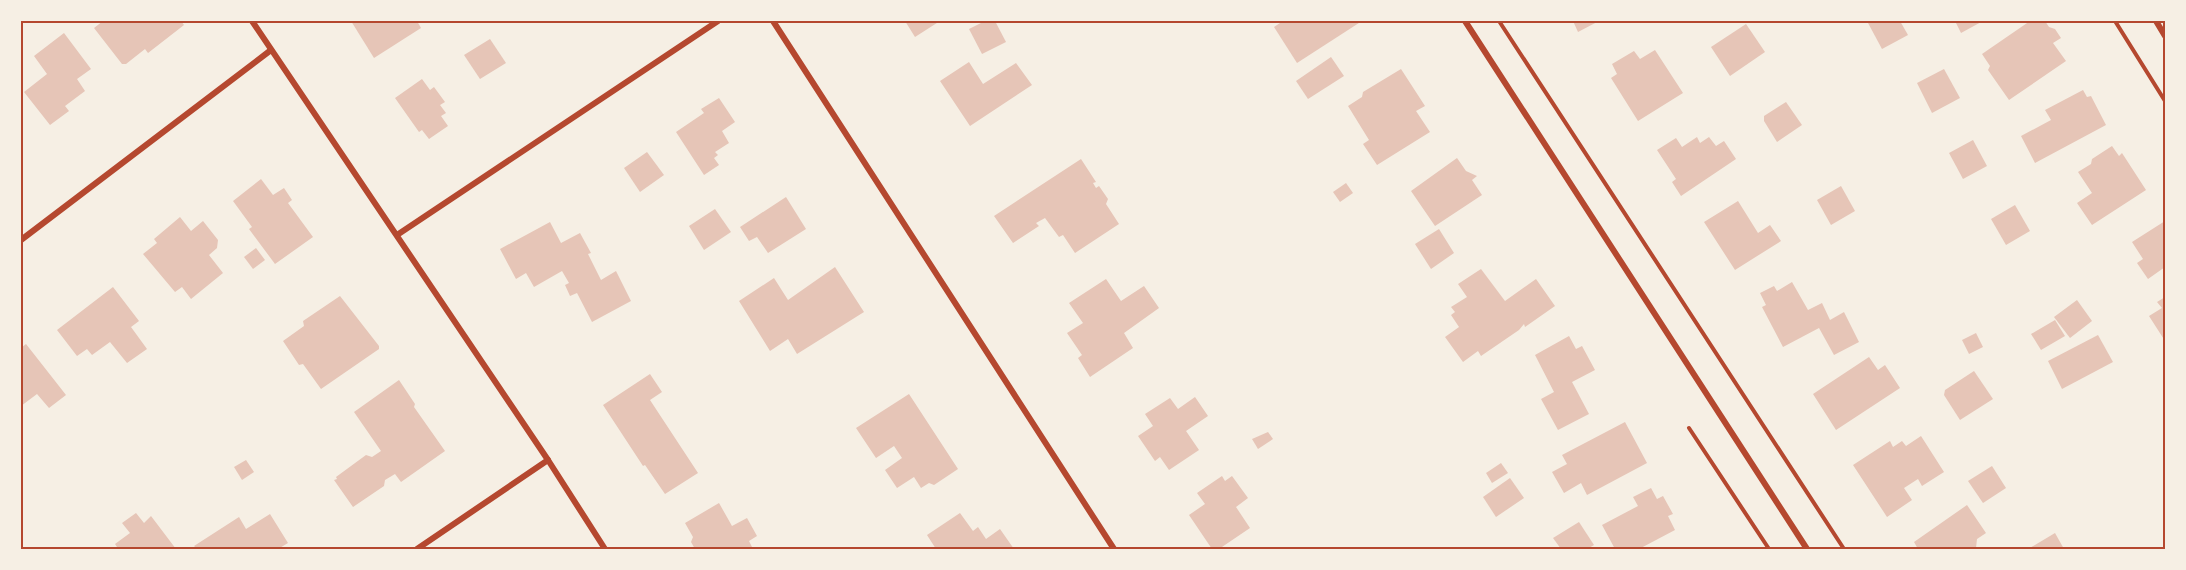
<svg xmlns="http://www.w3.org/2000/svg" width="2186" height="570" viewBox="0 0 2186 570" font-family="'PT Sans Narrow',sans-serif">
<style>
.building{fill:#e6c5b7}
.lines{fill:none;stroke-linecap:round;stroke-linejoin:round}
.path{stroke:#b5482f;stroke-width:4}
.minor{stroke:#b5482f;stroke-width:6}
.neatline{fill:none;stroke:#b5482f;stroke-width:2}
</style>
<rect width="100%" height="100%" fill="#f6efe4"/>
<g class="building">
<path d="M103 21H181L184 25 148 53 145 49 126 64H122L94 28Z"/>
<path d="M351 21H417L421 28 374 58Z"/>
<path d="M905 21H940L915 37Z"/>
<path d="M985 21H995L1006 42 982 54 969 29Z"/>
<path d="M1283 21H1362L1297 63 1274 27Z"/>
<path d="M1573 21H1599L1578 32Z"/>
<path d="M1872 21H1900L1908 35 1882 49 1868 23Z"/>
<path d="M1955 21H1983L1961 33Z"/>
<path d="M2030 21H2045L2049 27 2055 29 2061 38 2053 43 2066 61 2009 100 1988 70 1990 66 1982 54Z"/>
<path d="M1746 24 1765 52 1730 76 1711 47Z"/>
<path d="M64 33 91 69 77 79 85 91 65 106 69 111 50 125 24 92 47 74 34 56Z"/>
<path d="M490 39 506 63 480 79 464 55Z"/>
<path d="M1655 50 1683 93 1638 121 1611 78 1617 74 1612 64 1634 51 1640 59Z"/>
<path d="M1331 57 1344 76 1308 99 1296 81Z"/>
<path d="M969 62 983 84 1016 63 1032 85 970 126 940 81Z"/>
<path d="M1401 69 1425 106 1416 111 1430 132 1377 165 1363 144 1369 140 1348 106 1362 97 1363 92Z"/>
<path d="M1944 69 1960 98 1932 113 1917 83Z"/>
<path d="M422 79 430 90 434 87 445 102 440 105 446 113 441 116 448 126 429 139 422 130 419 132 395 98Z"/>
<path d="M2083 90 2087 97 2091 96 2106 125 2035 163 2021 136 2051 120 2045 110Z"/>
<path d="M719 98 735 122 722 131 729 143 715 152 718 155 714 158 719 165 704 175 676 132 704 113 701 109Z"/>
<path d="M1786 102 1802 125 1777 142 1764 121V116Z"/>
<path d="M1697 137 1700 143 1709 137 1716 146 1724 141 1736 159 1681 196 1672 182 1676 179 1657 150 1676 138 1682 147Z"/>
<path d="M1973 140 1987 166 1963 179 1949 153Z"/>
<path d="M2112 146 2119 156 2122 153 2146 190 2092 225 2077 203 2092 193 2078 172 2091 164 2092 159Z"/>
<path d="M647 152 664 175 640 192 624 168Z"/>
<path d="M1457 158 1466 171 1477 176 1472 180 1482 195 1435 226 1411 191Z"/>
<path d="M1081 159 1096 182 1093 183 1096 188 1099 186 1108 199 1106 204 1119 224 1075 253 1063 235 1059 237 1045 218 1036 223 1039 226 1013 243 994 216Z"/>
<path d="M261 179 273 195 284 188 292 200 288 203 313 237 275 264 249 229 252 227 233 201Z"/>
<path d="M1346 183 1353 193 1340 202 1333 192Z"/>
<path d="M1841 186 1855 211 1831 225 1817 200Z"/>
<path d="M786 197 806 229 768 253 757 237 749 241 740 227Z"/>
<path d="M1738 201 1758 233 1770 225 1781 241 1735 270 1704 222Z"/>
<path d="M2015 205 2030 231 2006 245 1991 219Z"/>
<path d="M715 209 731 232 704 250 689 226Z"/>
<path d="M180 217 191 231 203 221 218 240 217 248 209 255 223 273 191 299 182 287 175 292 143 254 157 243 154 239Z"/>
<path d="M2165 221V267L2148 279 2137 263 2143 259 2132 242Z"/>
<path d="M550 222 561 243 580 233 591 253 588 254 601 280 616 271 631 301 592 322 577 293 570 296 565 285 569 283 562 271 534 287 526 273 516 279 500 249Z"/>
<path d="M1439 229 1454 253 1431 269 1415 244Z"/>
<path d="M256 248 265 260 253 269 244 257Z"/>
<path d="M835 267 864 312 797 354 788 339 770 351 739 301 774 278 788 300Z"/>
<path d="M1481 269 1505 301 1536 279 1555 306 1525 327 1524 324 1519 330 1481 356 1478 351 1463 362 1445 337 1459 327 1451 315 1455 312 1451 307 1467 297 1458 284Z"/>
<path d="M1106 279 1121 301 1144 286 1159 308 1124 333 1133 348 1090 377 1078 358 1082 355 1067 333 1083 323 1069 303Z"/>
<path d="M1792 282 1808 310 1822 303 1830 320 1844 312 1859 342 1834 355 1819 328 1783 347 1762 307 1766 305 1760 293 1774 286 1777 291Z"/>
<path d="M113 287 139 321 131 327 147 349 127 363 110 342 92 355 87 349 77 356 57 330Z"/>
<path d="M340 296 379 346V349L321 389 303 364 299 365 283 341 304 326 303 321Z"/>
<path d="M2165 297V341L2149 316 2162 308 2157 302Z"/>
<path d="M2077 300 2092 321 2070 338 2054 317Z"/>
<path d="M2055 320 2065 336 2041 350 2031 334Z"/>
<path d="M1976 333 1983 347 1969 354 1962 340Z"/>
<path d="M2098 335 2113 362 2062 389 2048 361Z"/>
<path d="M1569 336 1576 349 1582 346 1595 370 1572 382 1589 414 1558 430 1541 399 1554 392 1535 355Z"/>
<path d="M26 344 66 395 49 408 37 394 21 406V348Z"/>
<path d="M1869 357 1878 370 1885 365 1900 388 1836 430 1813 394Z"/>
<path d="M1974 371 1993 399 1960 420 1944 395 1945 390Z"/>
<path d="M650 374 662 392 650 400 698 473 665 494 645 465 643 466 603 405Z"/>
<path d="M399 380 415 404 414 407 445 451 401 482 395 474 385 480 384 486 353 507 334 480 337 479 336 477 366 455 372 457 381 451 354 412Z"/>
<path d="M909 394 958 469 934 485 929 483 921 488 914 477 897 488 885 470 902 458 894 446 876 458 856 428Z"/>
<path d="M1195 397 1208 416 1186 431 1199 450 1169 470 1160 457 1155 461 1138 436 1153 426 1145 414 1170 398 1178 409Z"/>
<path d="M1625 422 1647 463 1587 495 1581 483 1564 493 1552 472 1567 464 1562 455Z"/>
<path d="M1268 432 1273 439 1258 449 1252 439Z"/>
<path d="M1921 436 1944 472 1922 486 1918 479 1904 488 1912 500 1887 517 1853 465 1890 441 1893 447 1902 441 1906 446Z"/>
<path d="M246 460 254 472 242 480 234 467Z"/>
<path d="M1501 463 1508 473 1492 483 1486 473Z"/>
<path d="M1992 466 2006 488 1983 503 1968 481Z"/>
<path d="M1222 476 1225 481 1232 476 1248 498 1236 507 1250 528 1219 549H1212L1189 515 1205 504 1197 493Z"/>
<path d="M1510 478 1524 498 1496 517 1483 497Z"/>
<path d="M1651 488 1657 499 1663 496 1673 514 1668 516 1675 530 1639 549H1615L1602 525 1638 506 1633 497Z"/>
<path d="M719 503 732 526 747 518 757 536 749 541 753 549H695L691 542 693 537 685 523Z"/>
<path d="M1967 505 1986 533 1977 539 1976 548 1918 549 1914 542Z"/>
<path d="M136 513 144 523 151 516 176 549H115L117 547 115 544 130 533 122 523Z"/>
<path d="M960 513 973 531 978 527 986 539 1000 529 1014 549H936L927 535Z"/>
<path d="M270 514 288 543 278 549H197L194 546 239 517 246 529Z"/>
<path d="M1579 522 1594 545 1587 549H1561L1553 538Z"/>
<path d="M2055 533 2064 549H2028Z"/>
</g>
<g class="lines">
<g class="path">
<path d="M1499 21 1844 549"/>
<path d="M2115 21 2165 101"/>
<path d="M1689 428 1769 549"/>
</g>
<g class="minor">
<path d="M252 21 548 460 605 549"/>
<path d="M773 21 1114 549"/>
<path d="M1465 21 1807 549"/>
<path d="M2156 21 2165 36"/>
<path d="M397 235 718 21"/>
<path d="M21 240 271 50"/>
<path d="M417 549 548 460"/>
</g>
</g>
<rect width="2186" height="570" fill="none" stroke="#f6efe4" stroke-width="45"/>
<rect x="22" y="22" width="2142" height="526" class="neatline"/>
</svg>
